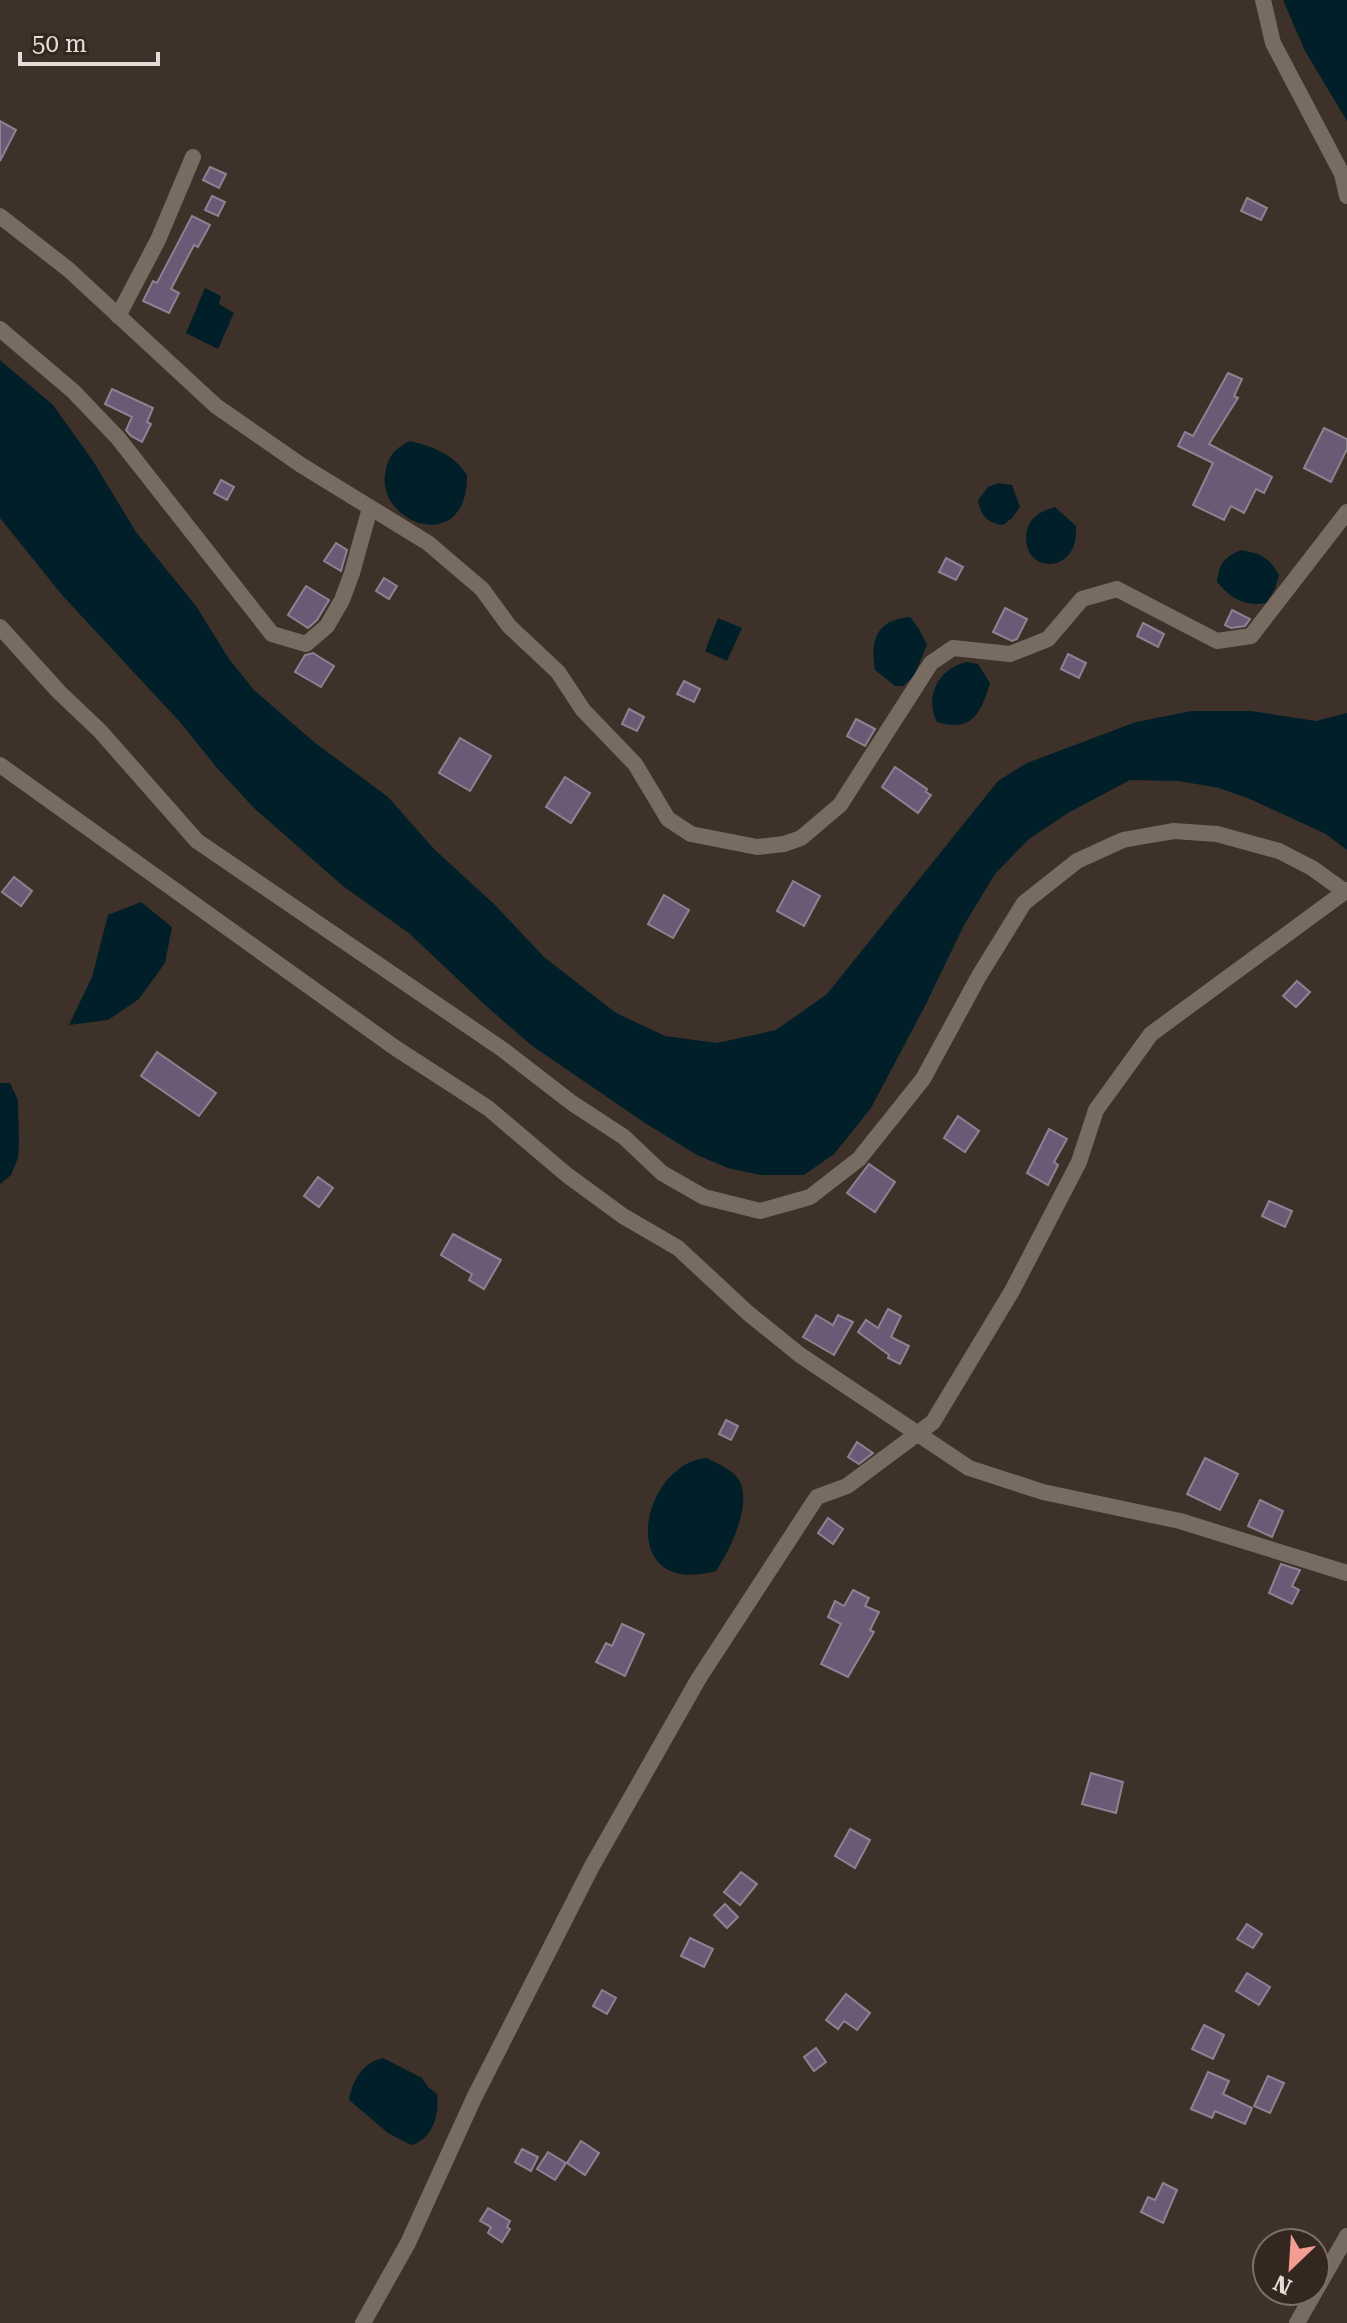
<svg xmlns="http://www.w3.org/2000/svg" width="1347" height="2323" viewBox="0 0 1347 2323" font-family="'Roboto Serif',serif">
<style>
.water{fill:#011f28}
.building{fill:#6b5976;stroke:#8c8392;stroke-width:2}
.lines{fill:none;stroke-linecap:round;stroke-linejoin:round}
.minor{stroke:#786b61;stroke-width:16}
</style>
<rect width="100%" height="100%" fill="#3e3129"/>
<g class="water">
<path d="M1283 0H1347V121L1305 51Z"/>
<path d="M205 288 221 296 219 304 234 313 218 349 186 333Z"/>
<path d="M0 360 53 405 93 461 136 532 196 606 229 659 254 690 314 742 388 797 435 850 495 905 544 957 616 1013 665 1036 717 1043 776 1030 827 994 998 781 1027 763 1136 722 1192 711H1251L1316 721 1347 713V850L1326 834 1250 799 1219 788 1179 781 1130 780 1068 813 1029 839 995 874 964 925 925 1006 871 1108 834 1154 804 1175H760L728 1168 697 1155 645 1123 531 1045 484 1004 410 934 343 886 253 807 218 769 179 721 62 595 0 518Z"/>
<path d="M410 441C434 447 453 454 467 475 468 556 378 525 385 474 388 456 394 449 410 441Z"/>
<path d="M998 483 1012 485 1020 507 1012 518 1003 525C987 523 981 516 978 500L988 487Z"/>
<path d="M1055 507 1076 526C1080 577 1018 575 1027 530 1030 516 1042 511 1055 507Z"/>
<path d="M1241 550C1260 553 1270 558 1279 575L1275 589 1266 603C1245 607 1230 598 1217 582 1219 564 1224 557 1241 550Z"/>
<path d="M910 617 919 629 927 645 914 676 903 686H895L875 670C870 640 876 620 910 617Z"/>
<path d="M718 618 742 628 727 661 705 651Z"/>
<path d="M967 662 978 664 990 683C981 713 972 733 937 722 924 697 938 668 967 662Z"/>
<path d="M141 902 172 927 165 963 139 999 108 1020 69 1025 92 977 108 915Z"/>
<path d="M0 1083H10L18 1100 19 1144 18 1158 11 1175 0 1184Z"/>
<path d="M707 1458C716 1463 727 1467 735 1475 757 1497 730 1550 716 1571 614 1599 640 1463 707 1458Z"/>
<path d="M383 2058 422 2078 428 2087 437 2094C440 2113 433 2140 411 2145L388 2133 349 2100C352 2081 363 2062 383 2058Z"/>
</g>
<g class="building">
<path d="M0 121 16 130 0 161Z"/>
<path d="M210 167 226 174 219 188 203 180Z"/>
<path d="M212 196 225 202 218 216 205 210Z"/>
<path d="M1247 198 1267 208 1261 220 1241 211Z"/>
<path d="M192 216 210 225 198 247 194 245 171 289 179 293 169 313 143 301 153 281 157 283Z"/>
<path d="M1228 373 1242 379 1234 396 1238 398 1209 444 1272 477 1264 493 1256 489 1244 513 1231 506 1224 520 1193 505 1213 463 1178 446 1185 432 1193 436Z"/>
<path d="M112 389 153 408 147 422 151 424 142 442 131 436 126 430 132 417 105 404Z"/>
<path d="M1324 428 1347 439V449L1331 482 1304 468Z"/>
<path d="M221 480 234 487 227 500 214 493Z"/>
<path d="M336 543 347 550 341 571 324 561Z"/>
<path d="M946 558 963 567 956 580 939 572Z"/>
<path d="M384 578 397 586 389 599 376 591Z"/>
<path d="M306 586 329 600 317 620 308 628 288 615Z"/>
<path d="M1005 608 1027 619 1017 639 1012 641 993 632Z"/>
<path d="M1232 610 1250 619 1245 626 1231 628 1225 625Z"/>
<path d="M1143 623 1164 634 1158 647 1137 636Z"/>
<path d="M313 653 334 666 321 687 295 672 305 655Z"/>
<path d="M1068 654 1086 663 1079 678 1061 669Z"/>
<path d="M684 681 700 689 694 702 677 694Z"/>
<path d="M629 709 644 717 637 731 622 724Z"/>
<path d="M856 719 875 729 865 746 847 736Z"/>
<path d="M460 738 491 756 470 791 439 773Z"/>
<path d="M895 767 927 789 926 792 931 795 918 813 882 787Z"/>
<path d="M565 777 590 793 571 823 546 807Z"/>
<path d="M14 877 32 891 21 906 2 892Z"/>
<path d="M793 881 820 896 804 926 777 911Z"/>
<path d="M664 895 689 910 673 938 648 924Z"/>
<path d="M1297 981 1310 992 1296 1007 1283 996Z"/>
<path d="M157 1052 216 1093 199 1116 141 1076Z"/>
<path d="M958 1116 979 1131 965 1152 944 1138Z"/>
<path d="M1049 1129 1067 1139 1054 1162 1058 1165 1048 1185 1027 1173Z"/>
<path d="M869 1164 895 1182 875 1212 847 1193Z"/>
<path d="M318 1177 333 1188 319 1207 304 1196Z"/>
<path d="M1269 1201 1292 1211 1285 1227 1262 1216Z"/>
<path d="M453 1234 501 1260 484 1289 469 1280 472 1274 441 1255Z"/>
<path d="M888 1309 901 1316 891 1337 909 1346 900 1364 888 1358 889 1355 858 1332 866 1320 878 1328Z"/>
<path d="M816 1315 833 1325 838 1315 853 1322 834 1355 803 1337Z"/>
<path d="M726 1420 738 1426 731 1440 719 1434Z"/>
<path d="M857 1442 873 1453 859 1464 848 1457Z"/>
<path d="M1205 1458 1238 1474 1220 1510 1187 1494Z"/>
<path d="M1260 1500 1283 1511 1272 1537 1248 1526Z"/>
<path d="M828 1518 843 1529 833 1544 818 1533Z"/>
<path d="M1281 1564 1300 1570 1292 1586 1299 1590 1292 1604 1269 1593Z"/>
<path d="M853 1590 869 1598 865 1606 879 1612 870 1630 874 1632 848 1677 821 1664 841 1624 828 1617 835 1601 844 1606Z"/>
<path d="M622 1624 644 1634 625 1676 596 1662 606 1643 612 1646Z"/>
<path d="M1091 1773 1123 1782 1116 1813 1082 1804Z"/>
<path d="M850 1829 870 1840 855 1868 835 1856Z"/>
<path d="M741 1872 757 1884 740 1905 724 1892Z"/>
<path d="M725 1904 738 1917 727 1928 714 1915Z"/>
<path d="M1247 1924 1262 1934 1253 1948 1237 1939Z"/>
<path d="M690 1938 713 1949 704 1967 681 1956Z"/>
<path d="M1247 1973 1270 1987 1259 2005 1236 1991Z"/>
<path d="M602 1990 616 1998 607 2014 593 2006Z"/>
<path d="M846 1994 870 2013 857 2030 844 2021 838 2029 826 2020Z"/>
<path d="M1204 2025 1224 2035 1213 2059 1192 2049Z"/>
<path d="M816 2048 826 2062 814 2071 804 2057Z"/>
<path d="M1208 2072 1229 2081 1223 2094 1252 2108 1245 2124 1215 2111 1212 2118 1191 2109Z"/>
<path d="M1268 2076 1284 2083 1270 2113 1254 2106Z"/>
<path d="M581 2141 599 2153 585 2175 567 2163Z"/>
<path d="M522 2149 538 2157 531 2171 515 2162Z"/>
<path d="M548 2152 566 2163 555 2180 537 2169Z"/>
<path d="M1163 2183 1177 2190 1163 2223 1141 2212 1148 2197 1155 2200Z"/>
<path d="M488 2208 510 2221 507 2227 510 2229 502 2242 488 2233 491 2227 480 2221Z"/>
</g>
<g class="lines">
<g class="minor">
<path d="M1263 0 1273 43 1342 174 1347 196"/>
<path d="M0 216 69 270 216 406 301 465 428 543 482 589 509 626 558 672 583 710 635 764 668 819 691 834 757 847 784 844 801 838 840 805 931 663 953 648 1010 654 1048 639 1082 599 1117 589 1217 641 1251 636 1347 512"/>
<path d="M118 316 158 240 193 157"/>
<path d="M0 329 73 391 118 438 272 634 306 644 327 626 342 600 352 573 370 508"/>
<path d="M0 627 59 692 100 731 197 841 502 1049 572 1103 624 1137 662 1173 704 1197 760 1211 810 1197 859 1159 923 1079 979 976 1024 903 1077 861 1123 840 1145 836 1174 831 1217 834 1279 851 1312 868 1344 891"/>
<path d="M0 765 394 1047 488 1108 567 1175 623 1216 678 1248 748 1313 800 1355 969 1468 1043 1492 1180 1521 1347 1573"/>
<path d="M363 2323 408 2243 474 2098 591 1868 699 1678 817 1497 847 1486 933 1422 1012 1291 1079 1162 1096 1110 1151 1034 1347 890"/>
<path d="M1297 2323 1347 2236"/>
</g>
</g>
<g transform="translate(1291 2267) rotate(205)"><circle r="38" fill="#33271f" stroke="#7b7069" stroke-width="2"/>
<path d="M0-6L14 30L0 20L-14 30Z" fill="#f59c92"/>
<text y="-12" font-size="22" font-weight="bold" text-anchor="middle" fill="#e6ddd8">N</text>
</g>
<path d="M20 52v12h138v-12" fill="none" stroke="#e6ddd8" stroke-width="4"/>
<text x="32" y="52" font-size="24" fill="#e6ddd8" stroke="#33271f" stroke-width="6" paint-order="stroke">50 m</text>
</svg>
